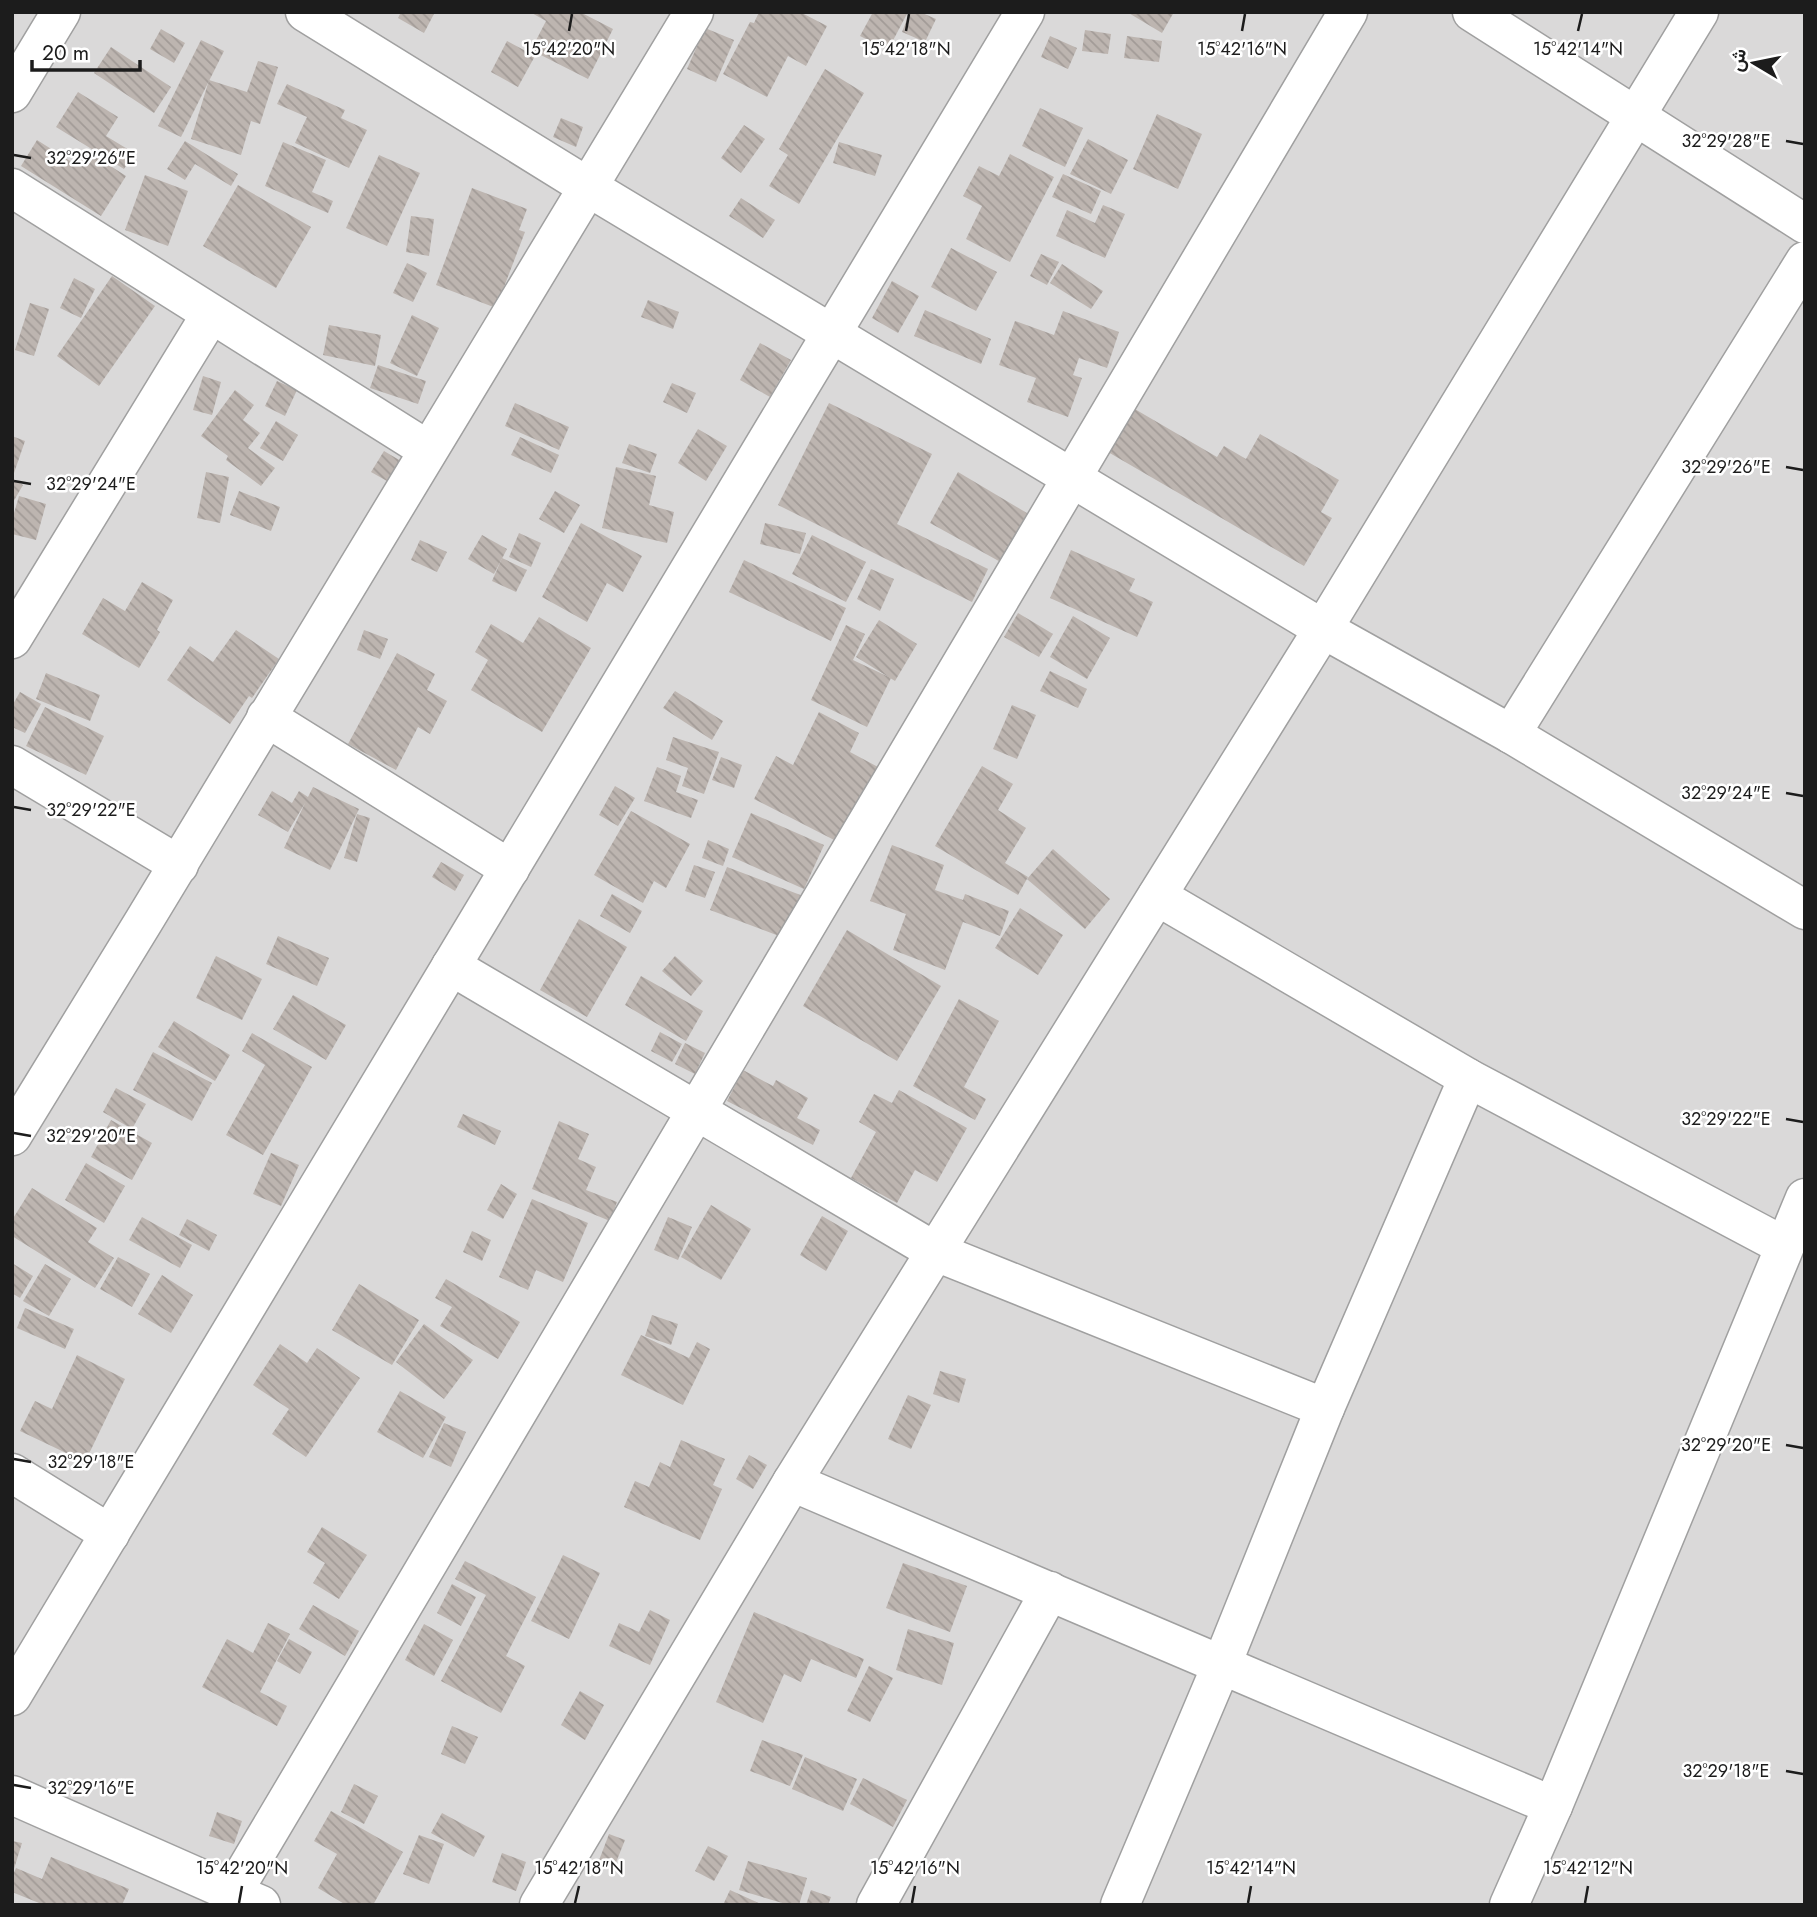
<svg xmlns="http://www.w3.org/2000/svg" width="1817" height="1917" font-family="Jost,Vazirmatn,sans-serif">
<style>
.residential{fill:#dad9d9}
.building{fill:url(#building-back-hatch)}
.lines{fill:none;stroke-linecap:round;stroke-linejoin:round}
.minor-casing{stroke:#a0a0a0;stroke-width:41}
.minor{stroke:#fff;stroke-width:38}
.ticks{fill:none;stroke:#1c1c1c;stroke-width:2.5}
.ticks-label{font-size:18px;text-anchor:middle;fill:#1c1c1c;stroke:#fff;stroke-width:5;stroke-linejoin:round;paint-order:stroke}
</style>
<defs>
<pattern id="building-back-hatch" width="6" height="6" patternUnits="userSpaceOnUse" patternTransform="scale(1.75)"><rect width="6" height="6" fill="#bdb5b0"/><path d="M-1 5l2 2M0 0l6 6M5-1l2 2" fill="none" stroke="#a29b97"/></pattern>
</defs>
<rect width="100%" height="100%" fill="#ede9e3"/>
<rect class="residential" x="12" y="12" width="1793" height="1893"/>
<g class="building">
<path d="M401,12h34l-11,21 -26,-15z"/>
<path d="M530,12h50l33,17 -25,50 -57,-29 15,-29z"/>
<path d="M759,12h41l27,14 -21,40 -18,-10 -21,41 -44,-23 27,-52 4,1z"/>
<path d="M873,12h35l-20,38 -28,-14z"/>
<path d="M910,12h10l16,7 -11,23 -23,-10z"/>
<path d="M1127,12h47l-12,21z"/>
<path d="M705,28l29,12 -18,42 -29,-13z"/>
<path d="M161,29l24,14 -11,20 -24,-14z"/>
<path d="M1085,30l26,4 -3,20 -26,-3z"/>
<path d="M1050,36l27,12 -9,21 -27,-12z"/>
<path d="M1127,36l35,5 -3,21 -35,-4z"/>
<path d="M201,40l23,11 -43,86 -23,-11z"/>
<path d="M507,41l28,15 -17,31 -27,-15z"/>
<path d="M111,47l60,40 -17,26 -60,-40z"/>
<path d="M258,61l20,6 -18,57 -9,-3 -10,34 -50,-16 18,-59 38,12z"/>
<path d="M825,69l39,24 -65,111 -30,-18 19,-31 -9,-6z"/>
<path d="M287,84l58,26 -4,8 26,12 -18,38 -54,-25 12,-26 -30,-13z"/>
<path d="M78,92l40,25 -12,19 28,17 -10,16 -68,-42z"/>
<path d="M1040,108l43,20 -18,39 -43,-21z"/>
<path d="M1157,114l45,20 -24,55 -45,-20z"/>
<path d="M561,118l22,9 -7,20 -23,-10z"/>
<path d="M744,125l21,14 -24,34 -20,-15z"/>
<path d="M1088,139l40,21 -17,34 -41,-20z"/>
<path d="M37,140l38,24 9,-15 42,27 -25,40 -80,-50z"/>
<path d="M185,141l53,33 -7,12 -36,-22 -10,16 -18,-11z"/>
<path d="M283,142l43,18 -14,32 21,9 -5,12 -63,-27z"/>
<path d="M839,142l43,13 -7,21 -42,-13z"/>
<path d="M1010,154l44,23 -44,85 -44,-23 16,-33 -19,-10 16,-30 20,10z"/>
<path d="M379,155l41,18 -33,73 -41,-18z"/>
<path d="M1063,174l38,17 -10,23 -39,-17z"/>
<path d="M145,175l43,16 -20,55 -43,-16z"/>
<path d="M238,185l73,42 -35,61 -73,-42z"/>
<path d="M472,188l55,21 -8,21 6,2 -29,76 -60,-23z"/>
<path d="M741,198l34,22 -12,18 -34,-22z"/>
<path d="M1103,205l22,9 -20,44 -49,-22 11,-26 28,13z"/>
<path d="M411,216l23,3 -5,37 -23,-4z"/>
<path d="M951,248l46,24 -21,39 -45,-24z"/>
<path d="M1041,254l18,8 -12,23 -17,-9z"/>
<path d="M407,263l20,10 -14,29 -20,-9z"/>
<path d="M1062,264l41,27 -12,18 -41,-26z"/>
<path d="M112,276l43,30 -56,80 -42,-30z"/>
<path d="M74,278l21,11 -14,29 -21,-10z"/>
<path d="M892,281l27,15 -21,37 -26,-15z"/>
<path d="M648,300l31,12 -6,17 -32,-12z"/>
<path d="M30,303l19,6 -15,47 -19,-6z"/>
<path d="M925,310l66,29 -10,25 -67,-28z"/>
<path d="M1063,311l56,21 -12,36 -28,-10 -6,17 9,3 -14,39 -41,-15 9,-24 -37,-13 16,-44 39,14z"/>
<path d="M412,315l27,13 -22,48 -27,-13z"/>
<path d="M329,325l52,10 -6,31 -52,-11z"/>
<path d="M760,343l31,17 -21,37 -30,-17z"/>
<path d="M378,365l48,16 -8,23 -48,-16z"/>
<path d="M203,376l18,6 -9,33 -19,-5z"/>
<path d="M277,381l20,9 -12,26 -20,-10z"/>
<path d="M672,383l24,10 -9,20 -24,-11z"/>
<path d="M235,390l19,15 -11,15 17,13 -12,15 27,20 -14,18 -35,-26 2,-4 -27,-20z"/>
<path d="M515,403l54,24 -10,23 -54,-24z"/>
<path d="M829,403l103,51 -35,70 91,45 -16,33 -194,-97z"/>
<path d="M1133,408l84,49 7,-11 22,13 14,-25 79,46 -18,32 11,6 -28,48 -196,-114z"/>
<path d="M276,421l22,14 -15,26 -23,-13z"/>
<path d="M698,429l29,17 -21,35 -28,-18z"/>
<path d="M12,436l13,5 -12,35h-1z"/>
<path d="M520,437l39,18 -8,18 -40,-18z"/>
<path d="M629,444l28,10 -7,19 -28,-10z"/>
<path d="M384,451l22,13 -12,21 -23,-13z"/>
<path d="M616,467l40,9 -7,29 25,7 -7,31 -65,-15z"/>
<path d="M206,472l23,5 -9,46 -23,-5z"/>
<path d="M958,472l84,50 -27,48 -85,-47z"/>
<path d="M12,479l11,6 -11,19z"/>
<path d="M239,491l41,16 -9,24 -41,-16z"/>
<path d="M555,491l25,14 -16,28 -25,-14z"/>
<path d="M19,496l27,8 -10,36 -24,-6v-14z"/>
<path d="M581,523l61,33 -19,36 -16,-9 -20,39 -45,-25z"/>
<path d="M765,523l41,10 -6,21 -40,-10z"/>
<path d="M519,533l22,10 -10,24 -22,-10z"/>
<path d="M482,535l25,14 -13,25 -26,-15z"/>
<path d="M812,535l54,27 -20,40 -54,-28z"/>
<path d="M420,540l27,12 -10,20 -26,-12z"/>
<path d="M1071,550l64,29 -6,12 24,11 -16,35 -87,-39z"/>
<path d="M502,558l25,12 -11,22 -24,-11z"/>
<path d="M744,560l102,48 -15,33 -102,-49z"/>
<path d="M871,569l23,10 -14,32 -23,-12z"/>
<path d="M142,582l31,18 -16,30 3,2 -21,36 -57,-34 21,-36 22,13z"/>
<path d="M1018,613l35,21 -14,23 -35,-20z"/>
<path d="M1073,616l37,22 -23,41 -37,-22z"/>
<path d="M539,617l52,31 -49,84 -71,-42 17,-30 -13,-8 16,-28 32,19z"/>
<path d="M879,620l38,24 -22,37 -39,-24z"/>
<path d="M846,625l19,9 -12,26 38,18 -24,49 -56,-27z"/>
<path d="M236,630l43,29 -27,39 -3,-2 -19,28 -63,-44 23,-34 23,16z"/>
<path d="M364,630l24,9 -8,20 -23,-9z"/>
<path d="M397,653l38,21 -8,16 20,11 -17,33 -12,-7 -22,43 -48,-26z"/>
<path d="M1050,671l37,18 -9,19 -38,-17z"/>
<path d="M46,673l54,22 -10,26 -54,-22z"/>
<path d="M675,691l48,30 -11,19 -49,-32z"/>
<path d="M20,692l21,12 -16,29 -13,-6v-21z"/>
<path d="M1012,705l24,10 -19,44 -24,-10z"/>
<path d="M45,707l59,29 -18,39 -60,-29z"/>
<path d="M819,712l40,21 -9,19 28,15 -38,76 -86,-44 22,-43 17,9z"/>
<path d="M673,737l46,15 -15,42 -22,-8 6,-18 -22,-8z"/>
<path d="M721,757l21,8 -8,23 -22,-8z"/>
<path d="M982,766l31,18 -15,26 28,18 -21,35 23,14 -10,18 -83,-49z"/>
<path d="M657,767l24,9 -5,16 22,8 -7,18 -47,-17z"/>
<path d="M615,786l20,12 -17,28 -19,-11z"/>
<path d="M313,787l46,22 -29,61 -46,-22 21,-45 -17,29 -30,-17 14,-24 20,12 7,-12 9,6z"/>
<path d="M631,811l59,33 -24,44 -12,-7 -11,22 -49,-28z"/>
<path d="M751,813l73,32 -20,44 -72,-32z"/>
<path d="M357,814l13,4 -13,44 -13,-4z"/>
<path d="M708,840l21,9 -6,17 -21,-8z"/>
<path d="M892,845l52,20 -9,25 28,10 2,-6 44,17 -9,25 -37,-14 -18,48 -52,-20 13,-36 -36,-13z"/>
<path d="M1053,849l57,50 -25,30 -58,-50z"/>
<path d="M441,862l23,13 -9,16 -23,-14z"/>
<path d="M694,865l21,7 -10,26 -20,-7z"/>
<path d="M727,867l76,29 -16,43 -77,-29z"/>
<path d="M612,894l30,17 -12,22 -30,-17z"/>
<path d="M1020,908l43,27 -25,40 -43,-27z"/>
<path d="M579,919l48,28 -40,70 -47,-27z"/>
<path d="M847,930l94,56 -44,75 -94,-55z"/>
<path d="M278,936l51,22 -12,28 -51,-22z"/>
<path d="M216,956l46,23 -20,41 -46,-22z"/>
<path d="M675,956l28,25 -12,15 -29,-25z"/>
<path d="M641,976l62,35 -17,30 -61,-36z"/>
<path d="M293,995l53,30 -20,35 -53,-31z"/>
<path d="M959,999l40,22 -35,66 22,12 -11,21 -62,-34z"/>
<path d="M174,1021l56,34 -15,26 -57,-34z"/>
<path d="M660,1032l22,12 -10,18 -21,-11z"/>
<path d="M252,1033l60,34 -49,88 -37,-20 39,-70 -23,-14z"/>
<path d="M685,1043l20,10 -10,21 -20,-10z"/>
<path d="M153,1052l59,31 -20,38 -59,-31z"/>
<path d="M743,1070l30,16 3,-6 32,18 -11,20 23,12 -7,15 -86,-44z"/>
<path d="M116,1088l30,16 -14,25 -29,-17z"/>
<path d="M899,1090l68,38 -30,54 -22,-12 -18,33 -46,-25 25,-46 -17,-10 15,-28 18,9z"/>
<path d="M463,1114l38,17 -6,14 -38,-18z"/>
<path d="M111,1120l41,23 -20,37 -41,-23z"/>
<path d="M559,1121l30,13 -11,25 18,8 -10,23 31,12 -7,19 -78,-32z"/>
<path d="M271,1153l28,12 -18,41 -28,-12z"/>
<path d="M86,1163l39,23 -21,37 -39,-23z"/>
<path d="M501,1184l16,10 -14,25 -16,-9z"/>
<path d="M32,1188l65,40 -9,14 26,16 -19,30 -83,-52v-16z"/>
<path d="M532,1199l56,24 -25,59 -27,-12 -8,20 -29,-13z"/>
<path d="M711,1205l40,24 -30,51 -40,-23z"/>
<path d="M822,1216l26,15 -22,40 -26,-16z"/>
<path d="M142,1217l50,28 -12,23 -51,-28z"/>
<path d="M668,1217l24,10 -14,33 -24,-10z"/>
<path d="M187,1219l30,16 -8,16 -30,-16z"/>
<path d="M472,1231l19,9 -9,21 -19,-9z"/>
<path d="M118,1257l32,17 -18,33 -32,-18z"/>
<path d="M12,1263l21,13 -13,22 -8,-5z"/>
<path d="M45,1264l26,15 -22,37 -26,-15z"/>
<path d="M162,1275l31,20 -22,38 -33,-19z"/>
<path d="M446,1279l74,43 -22,37 -58,-33 12,-19 -17,-9z"/>
<path d="M359,1284l60,36 -27,45 -60,-35z"/>
<path d="M25,1308l49,21 -9,20 -48,-21z"/>
<path d="M652,1315l26,9 -7,21 -26,-9z"/>
<path d="M424,1324l49,36 -29,39 -48,-37z"/>
<path d="M641,1335l48,23 8,-16 13,7 -27,56 -62,-30z"/>
<path d="M280,1344l27,19 10,-15 43,30 -54,79 -34,-23 17,-25 -36,-24z"/>
<path d="M77,1355l48,24 -40,83 -65,-31 15,-30 17,8z"/>
<path d="M940,1371l26,8 -7,24 -26,-9z"/>
<path d="M400,1391l46,26 -23,41 -46,-26z"/>
<path d="M908,1395l23,10 -20,44 -23,-10z"/>
<path d="M444,1423l22,9 -15,35 -22,-10z"/>
<path d="M681,1440l44,19 -12,26 9,4 -22,51 -76,-33 11,-26 14,6 11,-25 10,5z"/>
<path d="M749,1455l18,10 -14,24 -17,-10z"/>
<path d="M322,1527l45,28 -28,44 -26,-16 12,-20 -18,-11z"/>
<path d="M563,1555l37,18 -31,66 -38,-18z"/>
<path d="M465,1561l71,36 -30,59 19,10 -24,47 -60,-32 45,-86 -31,-16z"/>
<path d="M903,1563l64,23 -17,46 -64,-24z"/>
<path d="M452,1584l24,13 -15,29 -24,-13z"/>
<path d="M313,1605l46,26 -14,25 -46,-27z"/>
<path d="M650,1610l20,10 -20,45 -41,-19 10,-23 20,9z"/>
<path d="M754,1612l110,47 -8,19 -45,-19 -10,23 -17,-8 -21,49 -47,-21z"/>
<path d="M268,1623l22,11 -30,58 27,14 -10,20 -75,-39 25,-48 26,14z"/>
<path d="M424,1624l29,16 -19,36 -29,-16z"/>
<path d="M908,1629l46,14 -12,42 -46,-15z"/>
<path d="M289,1639l23,13 -12,22 -23,-13z"/>
<path d="M869,1666l24,12 -23,44 -23,-11z"/>
<path d="M580,1691l24,14 -19,35 -24,-15z"/>
<path d="M452,1726l26,11 -13,27 -24,-10z"/>
<path d="M762,1740l41,15 -13,31 -40,-15z"/>
<path d="M805,1757l52,22 -14,32 -51,-22z"/>
<path d="M863,1778l44,22 -14,27 -43,-23z"/>
<path d="M354,1784l24,12 -14,28 -23,-12z"/>
<path d="M331,1811l72,41 -30,53h-27l-28,-17 19,-34 -23,-13z"/>
<path d="M217,1812l25,9 -8,23 -25,-8z"/>
<path d="M442,1813l43,23 -11,21 -43,-24z"/>
<path d="M609,1834l16,6 -12,30 -15,-7z"/>
<path d="M419,1835l25,9 -15,40 -26,-10z"/>
<path d="M12,1841l10,2 -9,29h-1z"/>
<path d="M708,1846l20,10 -14,25 -19,-10z"/>
<path d="M502,1853l24,9 -10,29 -24,-9z"/>
<path d="M51,1857l78,32 -7,16h-78l-32,-13v-15l4,-9 26,11z"/>
<path d="M748,1861l59,17 -8,27h-10l-50,-15z"/>
<path d="M730,1890l33,15h-40z"/>
<path d="M811,1890l20,7 -3,8h-22z"/>
</g>
<g class="lines">
<defs>
<g id="minor">
<path d="M305,12l283,175 735,442 188,105 294,176"/>
<path d="M1472,12l333,212"/>
<path d="M12,93l49,-81"/>
<path d="M12,188l416,262"/>
<path d="M12,639l199,-325"/>
<path d="M266,717l244,152"/>
<path d="M1511,734l294,-473"/>
<path d="M12,765l167,100"/>
<path d="M1157,896l311,182 316,168"/>
<path d="M451,966l485,286 389,156"/>
<path d="M12,1136c230,-373 455,-749 682,-1124"/>
<path d="M12,1473l98,61"/>
<path d="M792,1482l761,324"/>
<path d="M12,1696l1013,-1684"/>
<path d="M12,1795l249,110"/>
<path d="M233,1892l1115,-1880"/>
<path d="M539,1905l253,-423 531,-853 376,-617"/>
<path d="M876,1905l174,-314"/>
<path d="M1120,1905l102,-241 103,-256 143,-330"/>
<path d="M1509,1905l44,-99 252,-608"/>
</g>
</defs>
<use href="#minor" class="minor-casing"/>
<use href="#minor" class="minor"/>
</g>
<path class="ticks" d="M569,31l3,-17M906,31l3,-17M1242,31l3,-17M1578,31l4,-17M1786,141l17,3M14,155l17,3M1786,467l17,3M14,481l17,3M1786,793l17,3M14,807l17,3M1786,1119l17,3M14,1133l17,3M1786,1445l17,3M14,1459l17,3M1786,1771l17,3M14,1785l17,3M239,1903l3,-17M575,1903l4,-17M912,1903l3,-17M1248,1903l3,-17M1585,1903l3,-17"/>
<g class="ticks-label">
<text x="569" y="55">15°42'20"N</text>
<text x="906" y="55">15°42'18"N</text>
<text x="1242" y="55">15°42'16"N</text>
<text x="1578" y="55">15°42'14"N</text>
<text x="1726" y="147">32°29'28"E</text>
<text x="91" y="164">32°29'26"E</text>
<text x="1726" y="473">32°29'26"E</text>
<text x="91" y="490">32°29'24"E</text>
<text x="1726" y="799">32°29'24"E</text>
<text x="91" y="816">32°29'22"E</text>
<text x="1726" y="1125">32°29'22"E</text>
<text x="91" y="1142">32°29'20"E</text>
<text x="1726" y="1451">32°29'20"E</text>
<text x="91" y="1468">32°29'18"E</text>
<text x="1726" y="1777">32°29'18"E</text>
<text x="91" y="1794">32°29'16"E</text>
<text x="242" y="1874">15°42'20"N</text>
<text x="579" y="1874">15°42'18"N</text>
<text x="915" y="1874">15°42'16"N</text>
<text x="1251" y="1874">15°42'14"N</text>
<text x="1588" y="1874">15°42'12"N</text>
</g>
<rect width="1817" height="1917" fill="none" stroke="#1c1c1c" stroke-width="28"/>
<g transform="translate(1754 63) rotate(280)" stroke="#ffffff" stroke-width="5" paint-order="stroke">
<path d="M0-5L12 26L0 18L-12 26Z" fill="#1c1c1c"/>
<text y="-10" font-size="19" font-weight="bold" text-anchor="middle" fill="#1c1c1c">ش</text>
</g>
<path d="M32 60v10h108v-10" fill="none" stroke="#1c1c1c" stroke-width="3.5"/>
<text x="42" y="60" font-size="21" fill="#1c1c1c" stroke="#ffffff" stroke-width="5" paint-order="stroke">20 m</text>
</svg>
